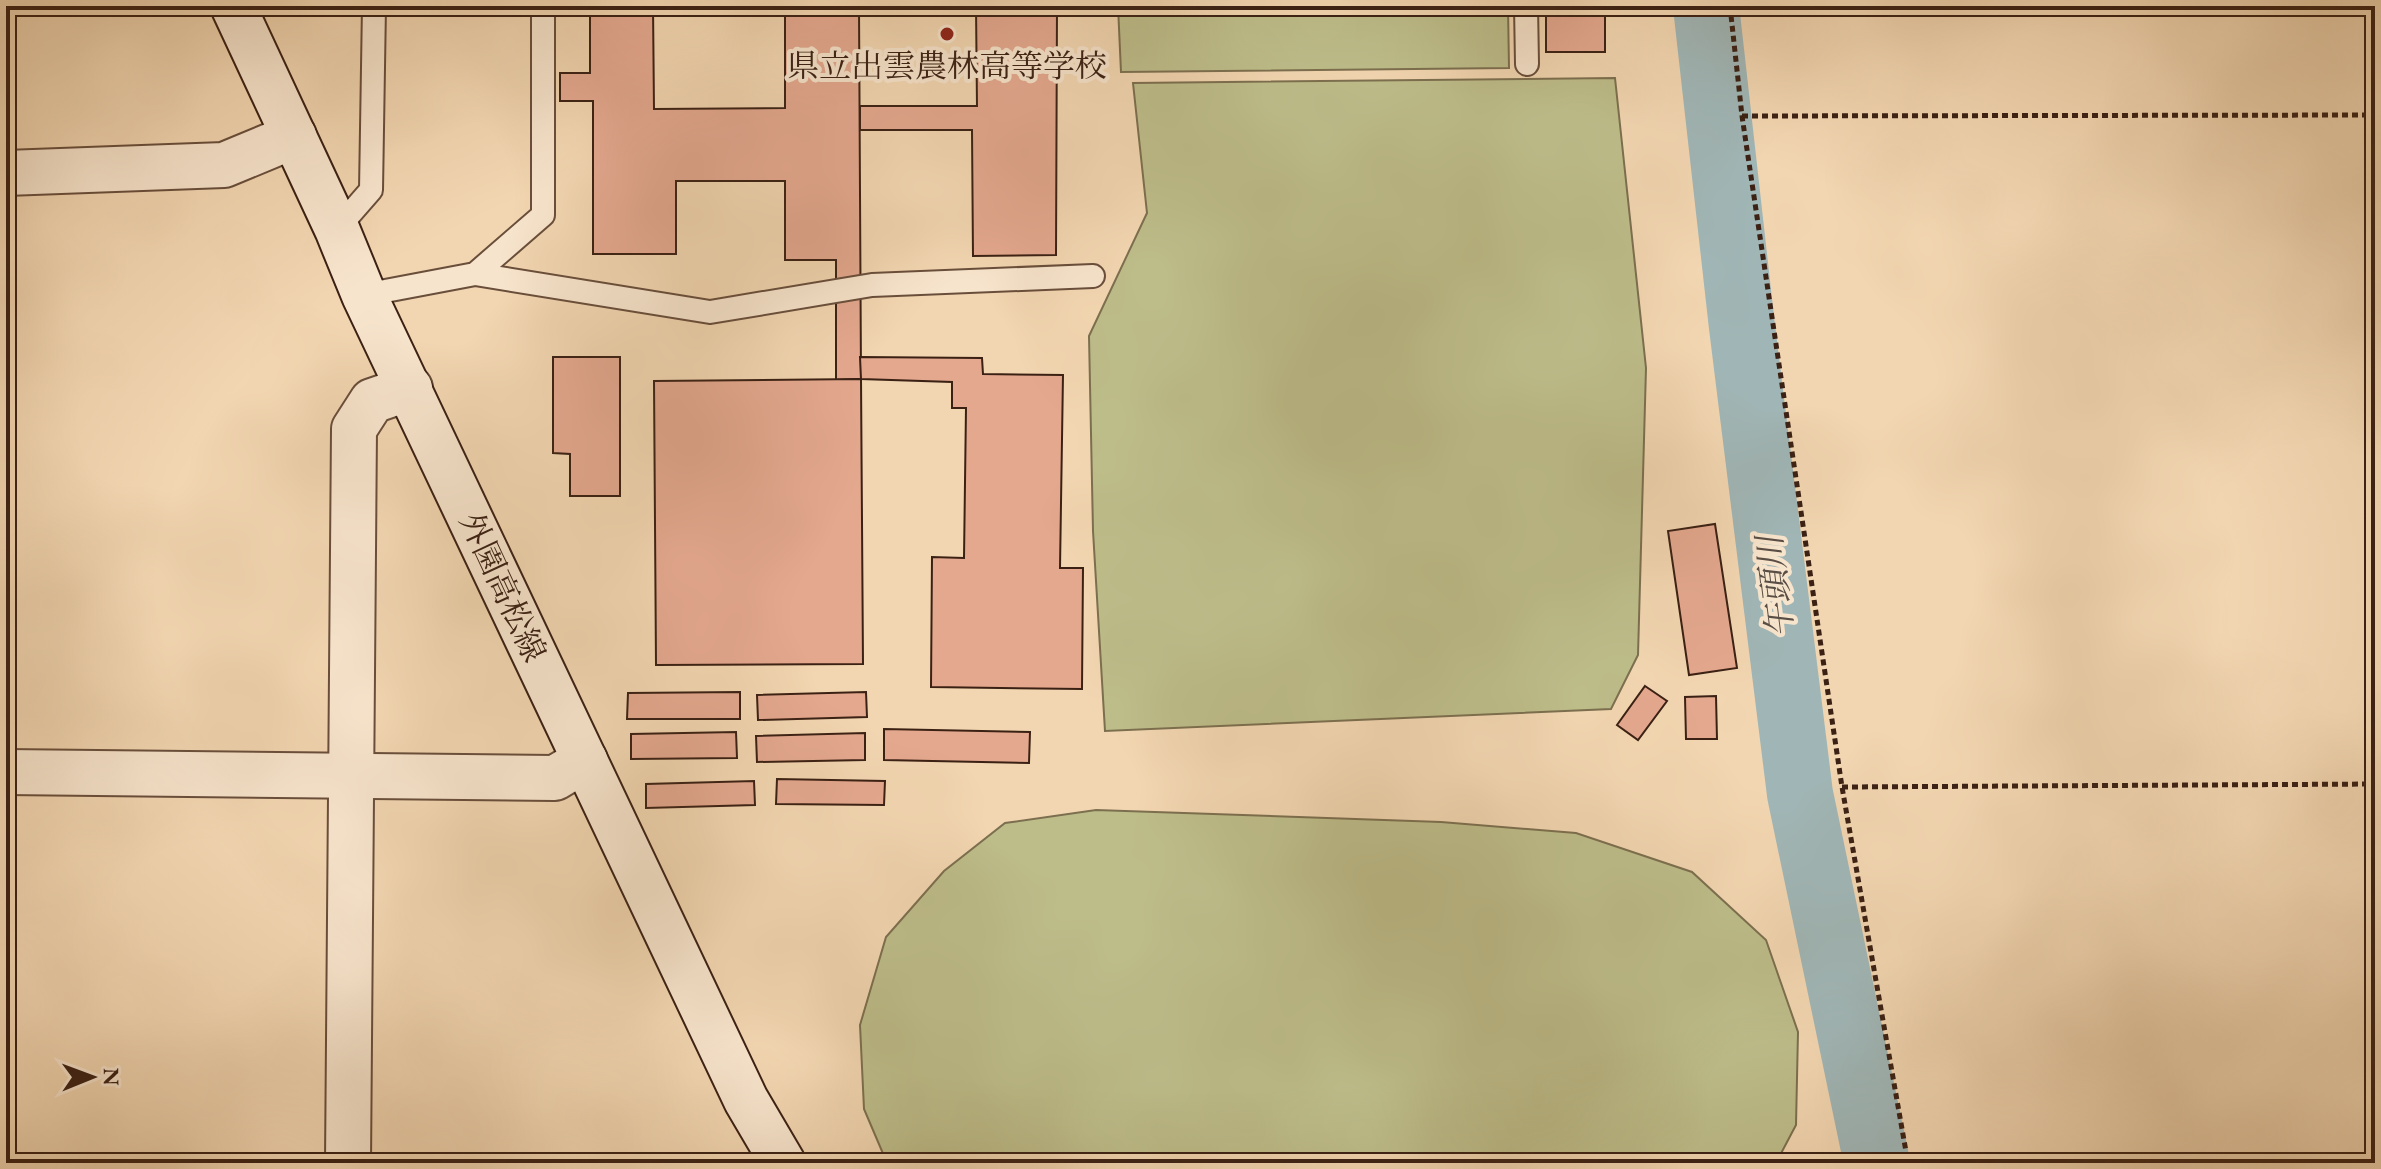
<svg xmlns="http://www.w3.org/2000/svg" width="2381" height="1169" font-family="'EB Garamond','Noto Serif JP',serif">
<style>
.grass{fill:#bdbd8a;stroke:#7c6f4f;stroke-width:2}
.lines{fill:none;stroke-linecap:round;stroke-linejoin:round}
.river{stroke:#a0b6b6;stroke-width:66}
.building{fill:#e4a88f;stroke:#3b2114;stroke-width:2}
.service-casing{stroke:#694e3b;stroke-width:26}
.minor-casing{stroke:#694e3b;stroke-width:48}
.secondary-casing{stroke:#3b2114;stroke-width:48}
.path{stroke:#3b2114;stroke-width:5;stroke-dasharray:6 4;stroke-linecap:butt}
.service{stroke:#f7e4cc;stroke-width:22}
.minor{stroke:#f7e4cc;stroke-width:44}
.secondary{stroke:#f7e4cc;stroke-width:44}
.poi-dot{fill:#8f2418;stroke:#f7e4cc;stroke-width:3}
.labels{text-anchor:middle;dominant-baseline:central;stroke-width:8;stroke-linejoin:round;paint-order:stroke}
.poi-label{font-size:32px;fill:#3b2114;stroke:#f7e4cc}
.street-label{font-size:32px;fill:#3b2114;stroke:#f7e4cc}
.water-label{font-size:34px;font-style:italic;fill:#594e45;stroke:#f7e4cc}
</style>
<rect width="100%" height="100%" fill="#f2d6b1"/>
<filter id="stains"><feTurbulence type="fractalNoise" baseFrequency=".0025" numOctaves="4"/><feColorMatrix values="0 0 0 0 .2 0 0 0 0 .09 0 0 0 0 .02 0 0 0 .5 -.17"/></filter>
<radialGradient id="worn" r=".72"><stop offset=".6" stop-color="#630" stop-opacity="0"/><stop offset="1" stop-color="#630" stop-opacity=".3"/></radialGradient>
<g class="grass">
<path d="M1118,6h390l1,62 -388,4z"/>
<path d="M1615,78l31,290 -8,287 -27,54 -506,22 -12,-200 -4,-195 58,-123 -14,-130z"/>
<path d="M1096,810l345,12 135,11 116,39 74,68 32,92 -2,93 -20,38h-889l-23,-54 -4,-84 26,-88 58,-66 61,-48z"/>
</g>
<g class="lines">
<path class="river" d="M1706,6l36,321 58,467 77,369"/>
</g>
<g class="building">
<path d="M590,6h63l1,103 131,-1v-102h74l2,373 -25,1v-120h-51v-79h-109v73h-83v-153h-33v-28h30z"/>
<path d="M976,6h81l-1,249 -83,1 -1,-126h-112v-24h117z"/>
<rect x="1546" y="6" width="59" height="46"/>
<path d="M553,357h67v139h-50v-42l-17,-1z"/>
<path d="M860,357l122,1 1,16 80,1 -3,193h23l-1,121 -151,-2 1,-130 32,1 2,-150h-14v-26l-91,-3z"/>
<path d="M861,379l2,285 -207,1 -2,-284z"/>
<path d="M1715,524l22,144 -48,7 -21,-144z"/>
<path d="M1645,686l22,15 -29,39 -21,-15z"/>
<path d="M740,692v27h-113l1,-26z"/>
<path d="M866,692l1,25 -109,3 -1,-25z"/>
<path d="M1716,696l1,43h-31l-1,-42z"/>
<path d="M884,729l146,3 -1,31 -145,-3z"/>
<path d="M736,732l1,26 -106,1v-25z"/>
<path d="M865,733v27l-108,2 -1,-26z"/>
<path d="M777,779l108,2 -1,24 -108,-1z"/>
<path d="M754,781l1,24 -109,3v-24z"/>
</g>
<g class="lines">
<defs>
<g id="service">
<path d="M1526,6l1,58"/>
<path d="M337,229l34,-39 3,-184"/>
<path d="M475,274l235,38 162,-27 221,-9"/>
<path d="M364,295l111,-21 68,-59v-209"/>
</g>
<g id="minor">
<path d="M6,173l218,-8 70,-29"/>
<path d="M6,772l549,6 30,-18"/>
<path d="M348,1163l6,-734 18,-28 38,-13"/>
</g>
<path id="secondary" d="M233,6l104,223 27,66 382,805 37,63"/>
</defs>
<use href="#service" class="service-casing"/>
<use href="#minor" class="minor-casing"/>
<use href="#secondary" class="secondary-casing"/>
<g class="path">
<path d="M1730,6l12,110 100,671 66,376"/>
<path d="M1742,116l633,-1"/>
<path d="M1842,787l533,-3"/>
</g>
<use href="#service" class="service"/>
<use href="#minor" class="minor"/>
<use href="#secondary" class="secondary"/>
</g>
<circle class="poi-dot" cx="947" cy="34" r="8"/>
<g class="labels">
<g class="poi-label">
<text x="947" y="66">県立出雲農林高等学校</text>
</g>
<g class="street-label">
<text transform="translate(503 587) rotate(65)">外園高松線</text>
</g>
<g class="water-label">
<text transform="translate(1775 587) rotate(-97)">午頭川</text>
</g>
</g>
<rect width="2381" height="1169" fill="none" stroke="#f2d6b1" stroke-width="32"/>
<rect x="8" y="8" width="2365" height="1153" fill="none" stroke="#3b2114" stroke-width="4"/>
<rect x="16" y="16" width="2349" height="1137" fill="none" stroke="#3b2114" stroke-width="2"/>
<g transform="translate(92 1077) rotate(89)" stroke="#f7e4cc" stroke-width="6" paint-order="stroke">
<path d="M0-6L14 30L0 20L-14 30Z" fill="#3b2114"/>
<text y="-12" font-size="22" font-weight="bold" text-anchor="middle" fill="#3b2114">N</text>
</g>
<rect width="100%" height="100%" filter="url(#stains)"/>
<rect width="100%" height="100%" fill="url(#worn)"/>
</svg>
